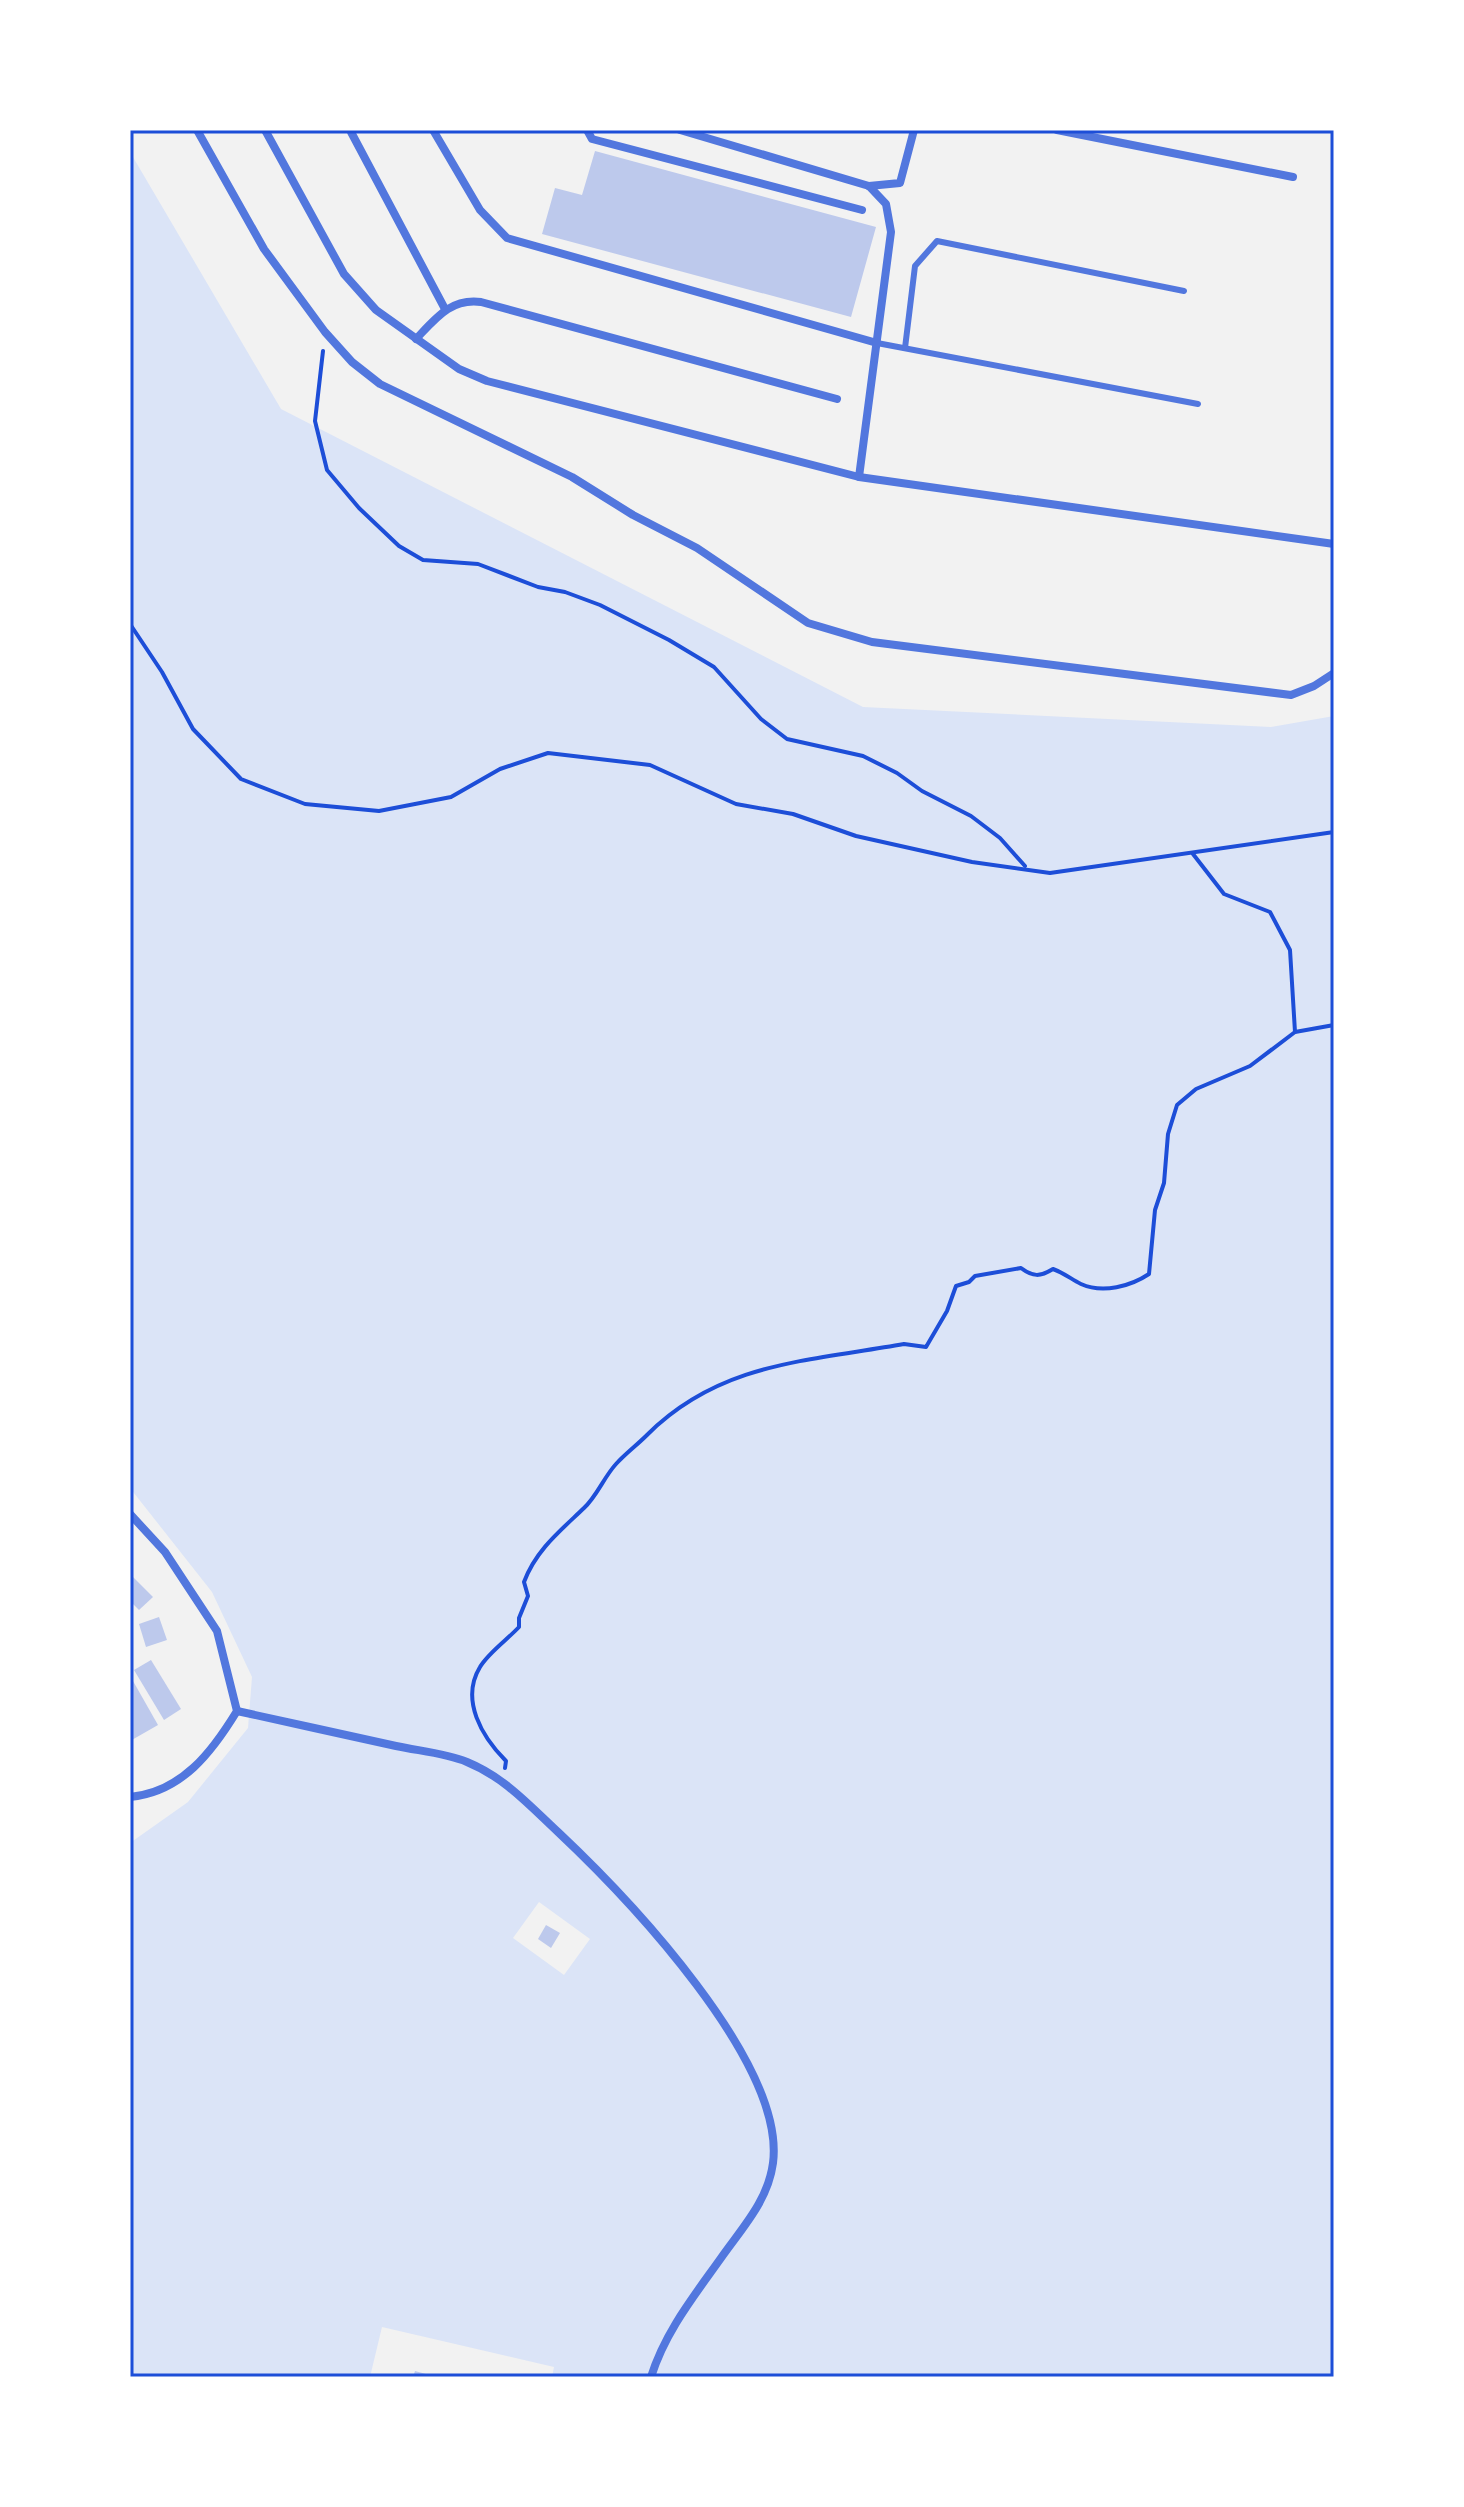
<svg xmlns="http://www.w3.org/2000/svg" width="1464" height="2507" font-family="Lato,sans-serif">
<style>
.green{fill:#dbe4f7;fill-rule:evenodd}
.building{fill:#bdc9ec}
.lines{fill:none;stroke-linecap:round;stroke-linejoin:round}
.path{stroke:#1d4ed8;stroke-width:4}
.service{stroke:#5277de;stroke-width:6}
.minor{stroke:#5277de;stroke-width:8}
.neatline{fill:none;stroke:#1d4ed8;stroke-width:3}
</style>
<rect width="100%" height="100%" fill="#f2f2f2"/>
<path class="green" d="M130,152l151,257 582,298 408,20 63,-11v1661h-782l2,-10 -172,-40 -12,50h-240v-534l58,-41 60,-74 4,-51 -40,-85 -82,-104zM539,1902l51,37 -26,36 -51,-37z"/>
<g class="building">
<path d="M595,151l281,76 -25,90 -309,-83 13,-46 27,7z"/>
<path d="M130,1574l23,23 -14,13 -9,-9z"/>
<path d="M159,1617l8,23 -21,7 -7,-23z"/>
<path d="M151,1660l30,49 -17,11 -30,-50z"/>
<path d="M133,1681l25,44 -28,16v-59z"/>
<path d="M546,1925l14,8 -9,15 -13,-9z"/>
<path d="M415,2371l18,5v1h-20z"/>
</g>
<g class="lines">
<g class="path">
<path d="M323,351l-8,70 12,49 32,38 40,38 24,14 55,4 60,23 27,5 35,13 69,35 45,27 47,52 26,20 76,17 34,17 25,18 49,25 29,22 25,28"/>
<path d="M130,624l32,48 31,57 48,50 64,25 74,7 72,-14 49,-28 48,-16 102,12 86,39 57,10 63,22 116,26 78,11 284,-41"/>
<path d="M1193,854l31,40 46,18 20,38 5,82"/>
<path d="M505,1768l1,-7c-24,-24 -46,-61 -26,-94 8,-14 28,-28 39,-40v-9l9,-22 -4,-14c12,-32 36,-51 60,-74 13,-12 20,-31 32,-44 9,-10 21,-19 31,-29 73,-73 162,-74 257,-91l22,3 21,-36 9,-25 13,-4 6,-6 46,-8c12,9 19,9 32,1 11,4 18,10 28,15 22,10 50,2 68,-10l6,-64 9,-27 4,-49 9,-29 19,-16 54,-23 45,-34 39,-7"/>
</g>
<g class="service">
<path d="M877,343l321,61"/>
<path d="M905,348l10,-82 22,-25 247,50"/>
</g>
<g class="minor">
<path d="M197,130l67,119 61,83 27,30 28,22 192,93 61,38 64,33 111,75 64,19 419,53 23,-9 20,-13"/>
<path d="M265,130l79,144 32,36 83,59 28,12 372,96 475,67"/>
<path d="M433,130l47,80 27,28 370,105"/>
<path d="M587,130l5,9 270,71"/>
<path d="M680,130l189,56 17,18 5,28 -32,245"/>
<path d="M1057,130l236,47"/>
<path d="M351,132l94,177"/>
<path d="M869,186l31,-3 14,-53"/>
<path d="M416,339c20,-21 35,-41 65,-37l356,97"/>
<path d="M130,1514l35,38 52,79 20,80c-25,41 -55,81 -107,86"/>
<path d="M237,1711c53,12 106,23 159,35 23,5 50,7 71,16 37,15 62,43 91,70 69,65 228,231 215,331 -5,38 -31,65 -52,95 -27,38 -56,74 -70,119"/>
</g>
</g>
<rect width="1464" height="2507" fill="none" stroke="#ffffff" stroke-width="264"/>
<rect x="132" y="132" width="1200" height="2243" class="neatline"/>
</svg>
